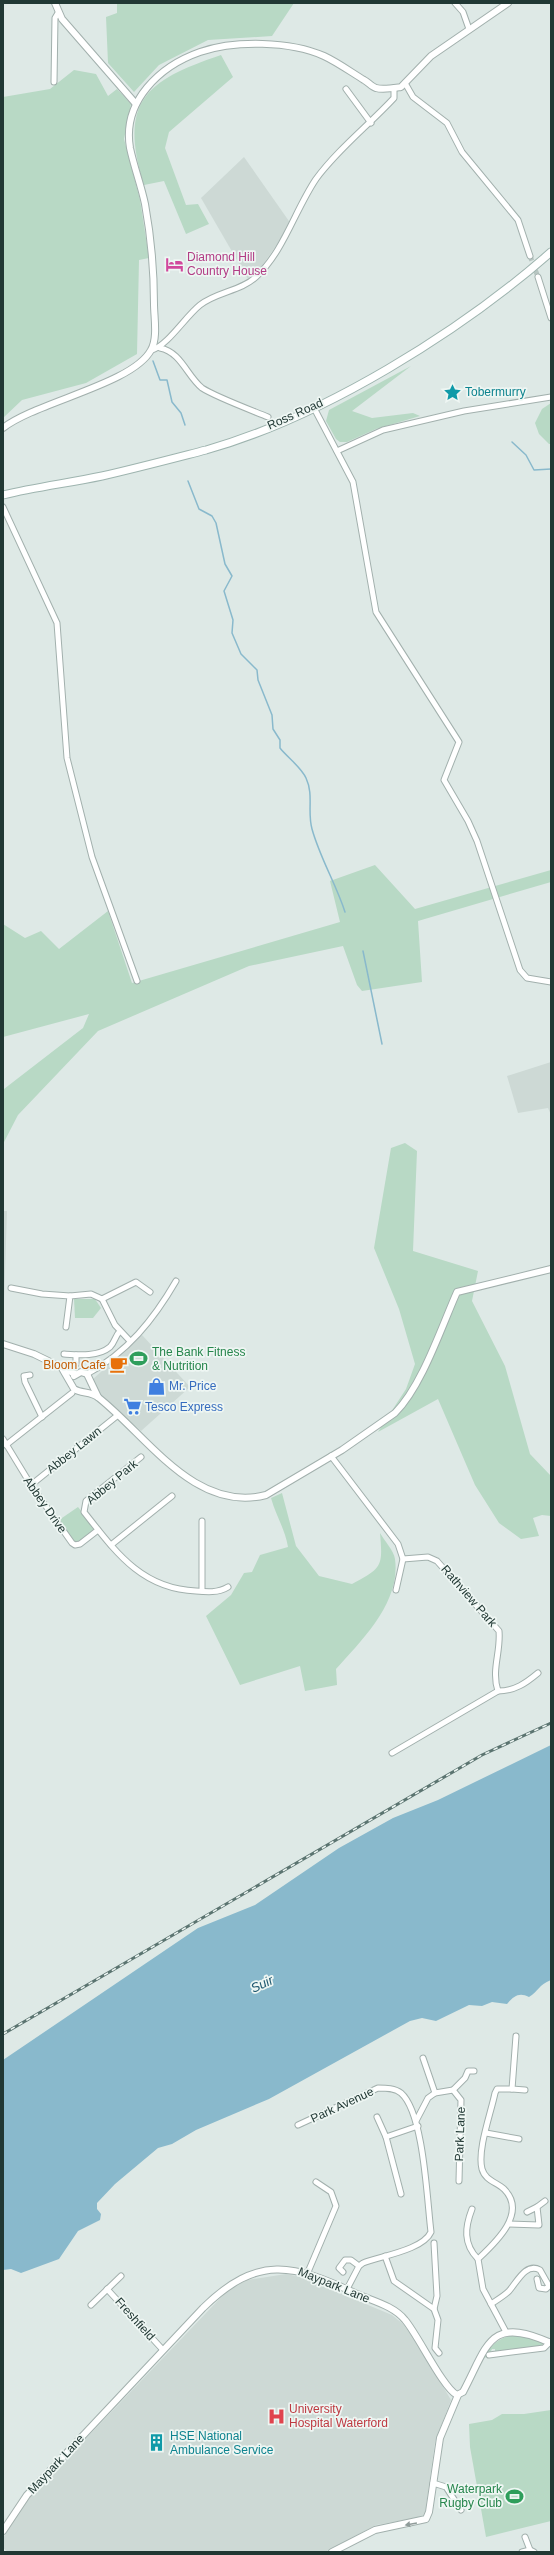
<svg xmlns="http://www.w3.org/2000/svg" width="554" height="2555" font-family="Helvetica,sans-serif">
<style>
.built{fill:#cdd9d5}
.green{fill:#b8d9c5}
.water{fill:#89b9cc}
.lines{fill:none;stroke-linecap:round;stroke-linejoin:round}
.stream{stroke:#89b9cc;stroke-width:1.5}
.minor-tunnel{stroke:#b8c6c2;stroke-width:5;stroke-dasharray:5 2.5;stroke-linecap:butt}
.minor-casing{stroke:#a2b0ad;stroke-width:7}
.tertiary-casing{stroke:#a2b0ad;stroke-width:8}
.secondary-casing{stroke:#9eb4af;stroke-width:9}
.minor{stroke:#fff;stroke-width:5}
.tertiary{stroke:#fff;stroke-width:6}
.secondary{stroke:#fff;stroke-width:7}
.rail-casing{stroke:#5b7470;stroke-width:3}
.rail{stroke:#eef6f3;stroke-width:1.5;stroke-dasharray:4.5;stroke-linecap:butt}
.oneway{fill:#909c9a}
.labels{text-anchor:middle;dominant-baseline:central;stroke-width:3.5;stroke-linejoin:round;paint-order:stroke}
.hotel-label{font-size:12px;fill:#b23c85;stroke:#eef6f3;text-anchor:start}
.culture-label{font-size:12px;fill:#0d838f;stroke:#eef6f3;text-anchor:start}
.street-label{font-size:12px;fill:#213834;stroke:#eef6f3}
.leisure-label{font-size:12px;fill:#27864d;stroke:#eef6f3;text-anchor:start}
.food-label{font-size:12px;fill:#c56008;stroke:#eef6f3;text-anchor:end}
.shop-label{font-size:12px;fill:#366cbe;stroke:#eef6f3;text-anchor:start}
.health-label{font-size:12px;fill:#be3a42;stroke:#eef6f3;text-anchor:start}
.water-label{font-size:13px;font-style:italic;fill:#1f586f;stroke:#eef6f3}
</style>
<rect width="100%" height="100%" fill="#dee9e6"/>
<g class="built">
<path d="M244,157l47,67 -29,42 -14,13 -47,-81z"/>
<path d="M551,1062v53l-3,-7 -30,5 -11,-37z"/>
<path d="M3,1211h4l-4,123z"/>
<path d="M142,1335l48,52 -49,44 -46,-42 -3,-9z"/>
<path d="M286,2274l15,3 91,38 11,9 15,20 33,56 -16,42 -10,72 -9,4 -40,7 -51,27h-317l-5,-4v-10l24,-38 202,-211 18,-9z"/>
</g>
<g class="green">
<path d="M117,3h177l-22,33 -64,4 -49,25 -25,27 -26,-29 -2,-46 11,-4z"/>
<path d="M221,55l12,22 -64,55 -4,16 21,57 12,-1 11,20 -23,10 -22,-53 -20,4c-25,-83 0,-104 77,-130z"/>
<path d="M74,70l22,4 12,22 9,-7 14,15 -7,35 16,61 9,58 -10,2 -2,94 -51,29 -64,17 -19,18v-321l47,-8z"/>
<path d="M411,366l-59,45 20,7 41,-5 7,3 -44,13 -29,13h-7l-4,-3 -10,-18 3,-11z"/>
<path d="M551,403v41h-2l-10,-10 -4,-11 7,-14z"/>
<path d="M375,865l40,44 136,-39v12l-133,39 4,61 -60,9 -5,-6 -14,-39 -94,20 -151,65 -80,84 -15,29 1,-55 79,-61 6,-14 -86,23v-113l22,14 16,-7 18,18 49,-38 24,72 208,-61 -10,-41z"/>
<path d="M405,1143l12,8 -4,100 65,20 -6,30 33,65 25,88 21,22v40l-9,-1 -9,3 6,18 -18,3 -22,-16 -24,-38 -37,-86 -60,33 28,-43 9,-25 -16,-55 -25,-61 17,-100z"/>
<path d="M74,1299h21l6,9 -8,10h-18z"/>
<path d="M282,1493l14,53 23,30 33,8c30,-16 31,-17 28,-51 4,7 14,18 15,26 6,43 -33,81 -59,110l1,16 -32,6 -5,-25 -60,19 -34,-69 25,-21 13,-22 8,-1 8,-17 28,-8c-3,-18 -12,-31 -17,-49z"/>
<path d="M78,1507l15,19v5l-14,11h-4l-16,-22z"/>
<path d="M517,2334l25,8 1,4 -48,6v-3h-3l-4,8 -6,1c11,-15 18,-21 35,-24z"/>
<path d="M551,2410v111l-65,16 -16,-90 -1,-23 23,-4 10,-6h22z"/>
</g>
<path class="water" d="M551,1745v235c-13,5 -12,11 -22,17 -10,-5 -15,-1 -22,7l-15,-2 -10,4 -13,-1 -33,16 -14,-3 -12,3 -141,78 -73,31 -24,14 -14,4 -43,36 -18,19v6l4,5 -1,6 -22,11 -19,28 -38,14 -10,-4 -8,1v-210l195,-132 57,-23 84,-57 54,-30 45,-18z"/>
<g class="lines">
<g class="stream">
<path d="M153,361l7,19h7l5,22 9,11 4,12"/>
<path d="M512,442l14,13 8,15 17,-1"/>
<path d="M188,481l11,28 13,7 4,7 9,41 7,12 -8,15 9,29 -1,13 9,21 16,16 1,10 14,35 1,14 7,11v8c7,9 21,19 26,30 8,17 1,33 6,51 8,29 24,55 33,83"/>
<path d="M363,951l19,93"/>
</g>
<path class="minor-tunnel" d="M530,256l8,21"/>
<defs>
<g id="minor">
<path d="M455,3l8,9 6,17"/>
<path d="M54,82l1,-64 3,-5"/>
<path d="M405,83l8,14 34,26 15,29 56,68 12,36"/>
<path d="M346,89l25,34"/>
<path d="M538,277l13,41"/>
<path d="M160,348c21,4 27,28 42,40 14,9 49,22 66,29"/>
<path d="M152,350c16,-5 33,-33 48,-45 16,-13 41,-14 56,-28 28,-26 39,-67 60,-98 22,-30 53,-54 78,-81v-10"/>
<path d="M314,408l39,74 23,130 83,130 -15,38 24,41 9,20 43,129 7,8 24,4"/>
<path d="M337,451l46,-21 81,-19 87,-14"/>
<path d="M3,507l54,116 10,135 25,99 45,124"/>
<path d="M11,1288l31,6 28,2"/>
<path d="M102,1299l34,-17 14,10"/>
<path d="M102,1299l13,26 15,16"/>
<path d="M66,1327l4,-31 21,-2 11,5"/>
<path d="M64,1354c14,1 34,3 46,-7 5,-5 5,-11 10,-16"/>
<path d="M76,1355v9"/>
<path d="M87,1374c40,-21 67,-55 89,-93"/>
<path d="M30,1375l-6,1 1,6 17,35"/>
<path d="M3,1439l28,46 41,58 3,2 5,-1 18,-14"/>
<path d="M6,1445l66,-52"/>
<path d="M331,1456l67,88 5,15 -7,31"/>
<path d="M141,1457l-55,44 -2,11c31,39 57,77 112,79 11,1 22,2 32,-4"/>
<path d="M31,1485l87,-70"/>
<path d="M111,1545l61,-49"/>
<path d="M403,1559l25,-2 9,4 62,70c2,21 -8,39 -1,60 17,0 28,-8 40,-18"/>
<path d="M202,1591v-70"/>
<path d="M392,1753l106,-62"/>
<path d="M512,2089l13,1"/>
<path d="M453,2090l12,-12 3,-7h6"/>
<path d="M435,2093l18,-3 8,10 -2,81"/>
<path d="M377,2117l9,20 15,57"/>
<path d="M416,2121l12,-23 7,-5 -12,-35"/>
<path d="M298,2125l80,-37c8,0 17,0 23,5 23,20 26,108 30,139 -8,18 -50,24 -68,31l-4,3 -12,23"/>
<path d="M486,2133l33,6"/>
<path d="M386,2137l32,-11"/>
<path d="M472,2209c-7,18 -9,35 6,50"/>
<path d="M527,2212l10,-5"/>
<path d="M509,2224l30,1 -2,-18 8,-6"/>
<path d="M434,2243l3,53 -3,13 4,11 -3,28 4,5"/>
<path d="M385,2256l9,25 40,28"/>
<path d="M308,2272l28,-66 -5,-14 -15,-10"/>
<path d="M343,2272l-4,-4 6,-8h6l8,6"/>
<path d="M107,2289l56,61"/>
<path d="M491,2304c6,-4 13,-8 18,-13 8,-9 17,-29 31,-21l9,16 -3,3 -7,-1 -2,-9"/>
<path d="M91,2305l30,-29"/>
<path d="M506,2332l-23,-43 -5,-30c17,-16 50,-46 26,-70 -8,-7 -19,-9 -22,-20 -5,-19 9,-56 13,-76l2,-4h15l4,-53"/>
<path d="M489,2355l55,-7 6,-6"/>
<path d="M433,2483l13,4 15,23"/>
<path d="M525,2537l5,13"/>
<path d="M522,2552l8,-2 4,2"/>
</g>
<g id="tertiary">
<path d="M55,3l7,16 74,85"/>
<path d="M3,428c33,-26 130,-44 148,-78 7,-12 3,-33 3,-46 0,-34 -3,-67 -9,-100 -4,-19 -11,-37 -15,-56 -8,-47 30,-82 70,-96 35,-12 90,-11 124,4 13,6 27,16 40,24 4,2 8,7 12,8 7,2 18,0 25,-1l30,-31 77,-53"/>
<path d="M3,1344l31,10 41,20"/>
<path d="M63,1370l11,19c8,5 17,2 25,9 49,39 96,115 167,97l76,-45 53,-37c27,-27 46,-85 62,-121l94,-23"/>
<path d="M74,1376l7,-4 6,2 11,23"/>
<path d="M3,2531l24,-36 176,-187c55,-54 90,-44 154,-14 16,7 37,12 48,26 13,15 38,68 52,75l6,-3c25,-47 26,-77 88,-49"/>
<path d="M332,2552l43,-22 51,-11 3,-7 11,-74 18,-43"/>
</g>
<path id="secondary" d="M3,495c33,-8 66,-12 99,-19 35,-8 69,-17 104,-26 117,-33 254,-118 345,-198"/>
</defs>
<use href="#minor" class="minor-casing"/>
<use href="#tertiary" class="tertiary-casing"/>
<use href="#secondary" class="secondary-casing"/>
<use href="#minor" class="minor"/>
<use href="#tertiary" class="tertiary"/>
<use href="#secondary" class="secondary"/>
<defs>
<path id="rail" d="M3,2034l479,-279 69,-32"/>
</defs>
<use href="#rail" class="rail-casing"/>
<use href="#rail" class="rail"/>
</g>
<defs><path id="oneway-solid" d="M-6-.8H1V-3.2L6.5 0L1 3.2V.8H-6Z"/></defs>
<use class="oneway" href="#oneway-solid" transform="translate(411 2524) rotate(170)"/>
<defs>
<symbol id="hotel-bare" viewBox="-9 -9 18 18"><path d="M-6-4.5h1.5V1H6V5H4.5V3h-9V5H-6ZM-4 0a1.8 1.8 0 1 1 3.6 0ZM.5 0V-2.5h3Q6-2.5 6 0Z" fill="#d1479c" stroke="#eef6f3" stroke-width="2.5" paint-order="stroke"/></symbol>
<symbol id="sight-bare" viewBox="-9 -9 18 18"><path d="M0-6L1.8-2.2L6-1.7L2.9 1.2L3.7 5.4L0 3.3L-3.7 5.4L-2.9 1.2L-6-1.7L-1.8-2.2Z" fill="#0f9aa8" stroke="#eef6f3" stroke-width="2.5" paint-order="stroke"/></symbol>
<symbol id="stadium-bare" viewBox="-9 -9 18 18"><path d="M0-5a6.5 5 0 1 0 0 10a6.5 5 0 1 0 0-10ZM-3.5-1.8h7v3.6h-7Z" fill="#2e9e5b" stroke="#eef6f3" stroke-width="2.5" paint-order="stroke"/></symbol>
<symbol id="cafe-bare" viewBox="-9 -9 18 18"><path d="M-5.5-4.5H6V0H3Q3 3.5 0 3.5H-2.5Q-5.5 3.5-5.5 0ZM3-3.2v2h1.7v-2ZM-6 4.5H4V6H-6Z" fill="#e8710a" stroke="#eef6f3" stroke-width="2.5" paint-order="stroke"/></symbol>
<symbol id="shop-bare" viewBox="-9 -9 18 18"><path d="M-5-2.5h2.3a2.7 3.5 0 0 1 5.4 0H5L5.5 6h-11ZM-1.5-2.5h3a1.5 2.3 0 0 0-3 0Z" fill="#3f7fe0" stroke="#eef6f3" stroke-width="2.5" paint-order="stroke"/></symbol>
<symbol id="supermarket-bare" viewBox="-9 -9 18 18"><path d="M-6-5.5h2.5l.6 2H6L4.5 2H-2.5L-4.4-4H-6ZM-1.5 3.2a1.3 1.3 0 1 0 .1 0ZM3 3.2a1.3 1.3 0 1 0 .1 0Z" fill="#3f7fe0" stroke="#eef6f3" stroke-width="2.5" paint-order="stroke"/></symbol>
<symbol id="hospital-bare" viewBox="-9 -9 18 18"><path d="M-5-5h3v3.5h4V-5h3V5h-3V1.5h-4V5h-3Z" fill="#e0444e" stroke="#eef6f3" stroke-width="2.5" paint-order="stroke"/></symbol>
<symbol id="building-bare" viewBox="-9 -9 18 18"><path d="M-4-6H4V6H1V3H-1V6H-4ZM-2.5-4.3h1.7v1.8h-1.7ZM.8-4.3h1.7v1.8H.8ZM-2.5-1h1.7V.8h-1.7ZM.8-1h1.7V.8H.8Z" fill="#0f9aa8" stroke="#eef6f3" stroke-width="2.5" paint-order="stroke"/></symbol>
</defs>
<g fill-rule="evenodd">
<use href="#hotel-bare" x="162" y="252" width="25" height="25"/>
<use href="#sight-bare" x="440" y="380" width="25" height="25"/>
<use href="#stadium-bare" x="126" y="1346" width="25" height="25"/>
<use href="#cafe-bare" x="106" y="1352" width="25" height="25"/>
<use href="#shop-bare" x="144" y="1374" width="25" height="25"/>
<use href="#supermarket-bare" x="120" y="1394" width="25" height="25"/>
<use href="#hospital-bare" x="264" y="2404" width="25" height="25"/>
<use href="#building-bare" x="144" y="2430" width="25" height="25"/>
<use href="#stadium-bare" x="502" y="2484" width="25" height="25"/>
</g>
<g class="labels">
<g class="hotel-label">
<text x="187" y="257">Diamond Hill<tspan x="187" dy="14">Country House</tspan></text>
</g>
<g class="culture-label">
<text x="465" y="392">Tobermurry</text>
<text x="170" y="2436">HSE National<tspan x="170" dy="14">Ambulance Service</tspan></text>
</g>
<g class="street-label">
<text transform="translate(295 414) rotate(-24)">Ross Road</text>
<text transform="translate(74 1450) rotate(-39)">Abbey Lawn</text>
<text transform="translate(112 1482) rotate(-40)">Abbey Park</text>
<text transform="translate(45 1505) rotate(55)">Abbey Drive</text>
<text transform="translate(469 1596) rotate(49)">Rathview Park</text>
<text transform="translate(342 2105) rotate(-25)">Park Avenue</text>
<text transform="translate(460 2134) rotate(-88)">Park Lane</text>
<text transform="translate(334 2285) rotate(22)">Maypark Lane</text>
<text transform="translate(135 2319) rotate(48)">Freshfield</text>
<text transform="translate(56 2464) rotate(-47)">Maypark Lane</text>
</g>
<g class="leisure-label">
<text x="152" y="1352">The Bank Fitness<tspan x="152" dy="14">&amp; Nutrition</tspan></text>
<text x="502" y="2489" text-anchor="end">Waterpark<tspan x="502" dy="14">Rugby Club</tspan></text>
</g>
<g class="food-label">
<text x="106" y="1365">Bloom Cafe</text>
</g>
<g class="shop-label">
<text x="169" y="1386">Mr. Price</text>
<text x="145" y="1407">Tesco Express</text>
</g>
<g class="health-label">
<text x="289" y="2409">University<tspan x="289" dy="14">Hospital Waterford</tspan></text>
</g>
<g class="water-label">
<text transform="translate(262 1984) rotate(-26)">Suir</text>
</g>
</g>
<rect width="554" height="2555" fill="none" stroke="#213834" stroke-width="8"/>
</svg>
